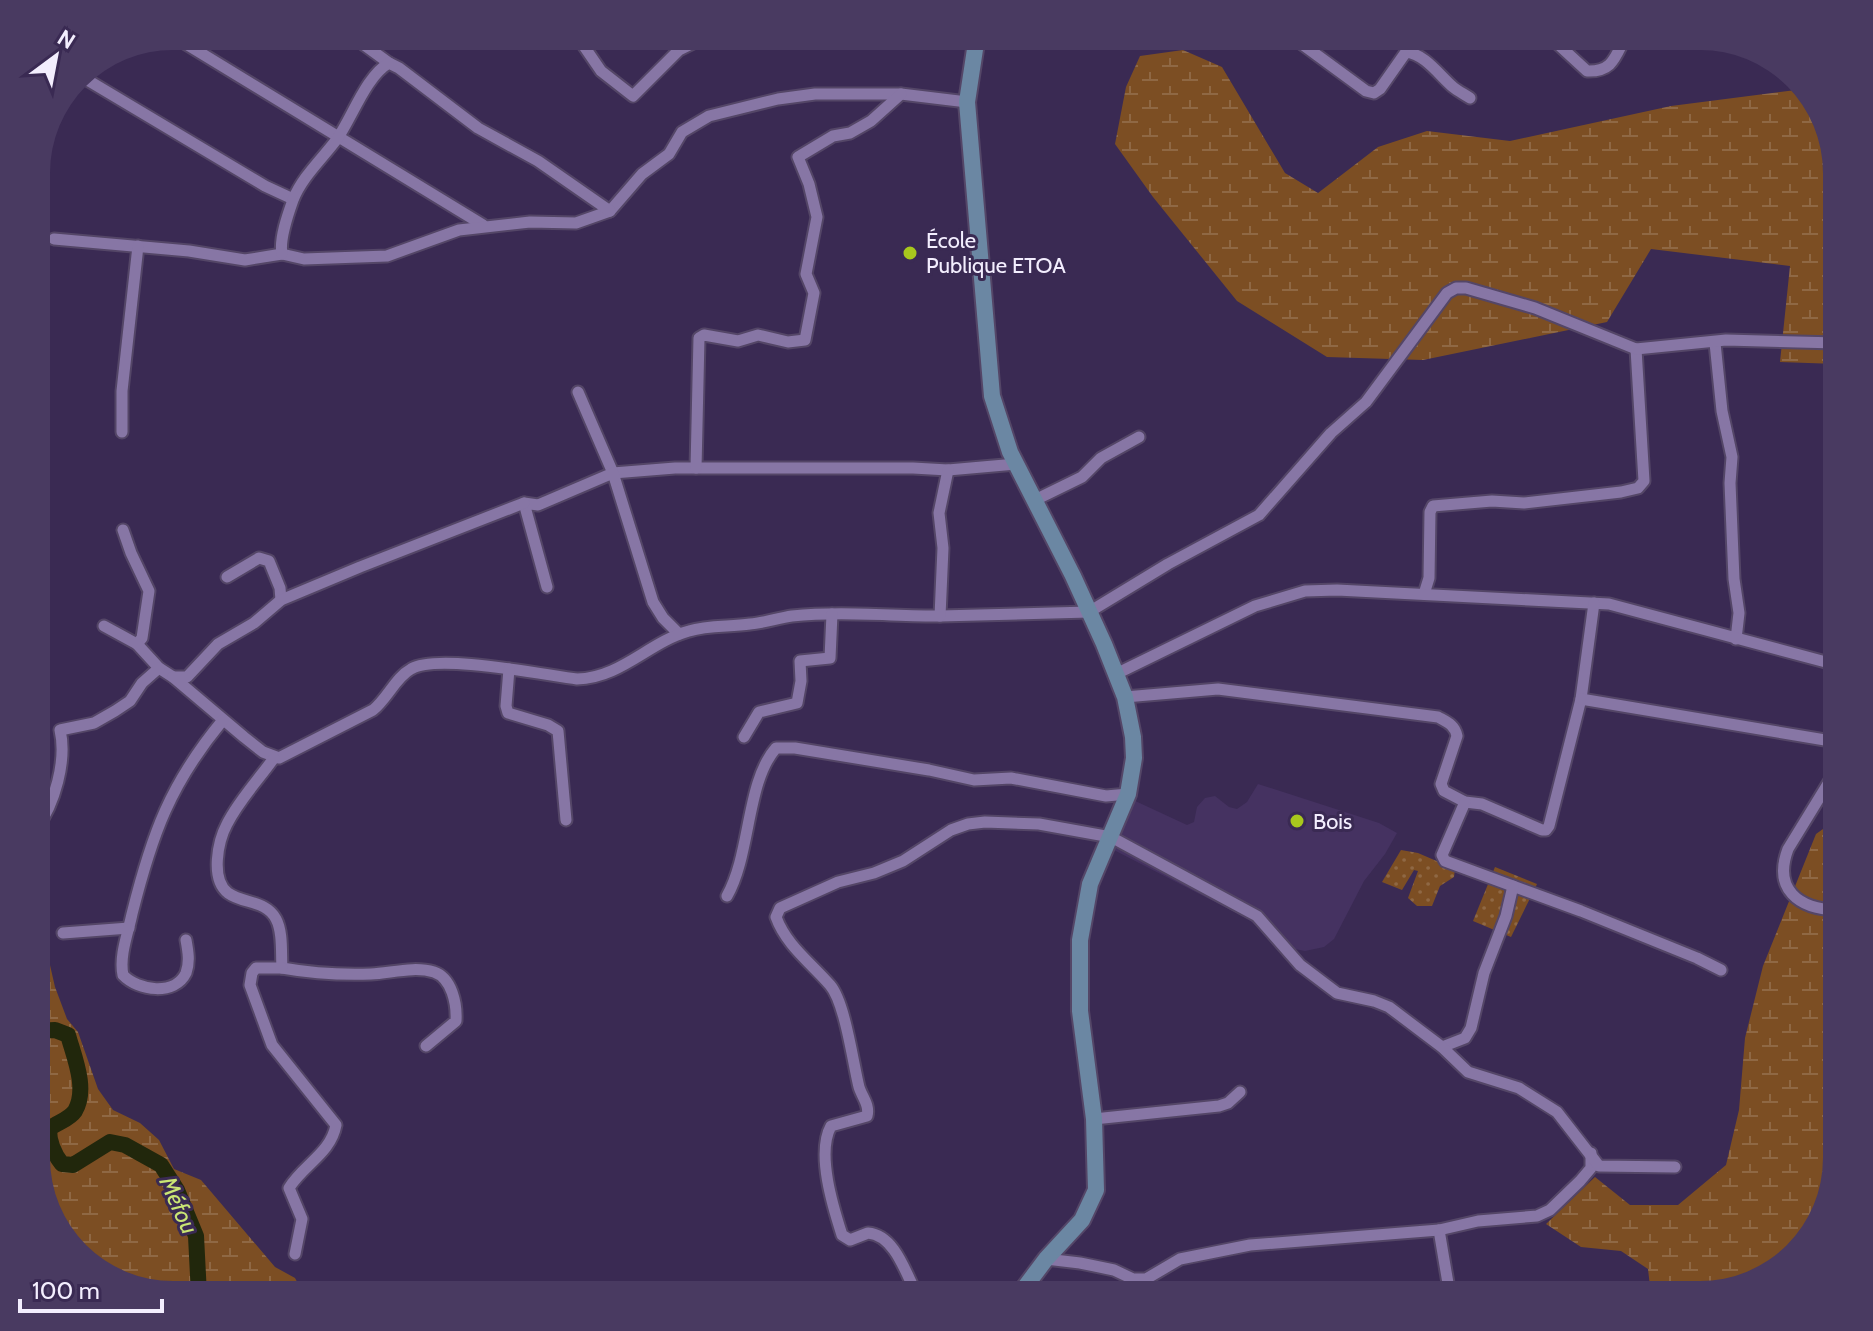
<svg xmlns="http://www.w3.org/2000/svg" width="1873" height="1331" font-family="Cabin,sans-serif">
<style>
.built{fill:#453261}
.grass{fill:url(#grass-dots)}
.wetland{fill:url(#wetland-marsh)}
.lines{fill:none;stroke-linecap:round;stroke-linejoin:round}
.river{stroke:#21270c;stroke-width:16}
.street-casing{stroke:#544667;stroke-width:15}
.secondary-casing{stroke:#544667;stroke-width:20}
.street{stroke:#8776a5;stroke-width:11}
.secondary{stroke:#6b87a3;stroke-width:16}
.poi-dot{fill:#a8c71d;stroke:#3a2a53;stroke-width:3}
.labels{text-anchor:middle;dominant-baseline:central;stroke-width:6;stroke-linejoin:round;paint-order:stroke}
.poi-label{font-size:22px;fill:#f3eefe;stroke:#3a2a53;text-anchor:start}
.water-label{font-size:24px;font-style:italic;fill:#cae674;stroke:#3a2a53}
</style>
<defs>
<pattern id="grass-dots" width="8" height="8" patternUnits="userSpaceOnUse" patternTransform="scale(2)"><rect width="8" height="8" fill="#7c4e23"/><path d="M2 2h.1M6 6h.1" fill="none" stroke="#8f6844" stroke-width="1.8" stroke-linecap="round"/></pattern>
<pattern id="wetland-marsh" width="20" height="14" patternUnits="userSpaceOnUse" patternTransform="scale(2)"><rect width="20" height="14" fill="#7c4e23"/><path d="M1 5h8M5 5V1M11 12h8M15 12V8" fill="none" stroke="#8f6844"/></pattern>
</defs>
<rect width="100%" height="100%" fill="#3a2a53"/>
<path class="built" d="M1258,784l121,39 18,10 -12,21 -21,27 -30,58 -10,8 -19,4 -15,-3 -20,-11 -22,-18 -136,-70 19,-50 56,26 7,-3 3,-15 8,-9 10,-2 14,11 8,2 10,-7z"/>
<g class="grass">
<path d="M1401,850l17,3 37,16 -1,8 -14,9 -8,20h-15l-9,-8 10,-27 -4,-1 -12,20 -20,-8z"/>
<path d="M1495,867l42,17 -26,53 -38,-16z"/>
</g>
<g class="wetland">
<path d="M1183,50l39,17 63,106 33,20 60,-46 49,-16 83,10 161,-35 133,-17 19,23 14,61v191l-57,-2 10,-96 -139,-17 -44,73 -184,38 -96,-3 -90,-56 -84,-104 -38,-53 11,-57 14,-31z"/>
<path d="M1837,819v339l-28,83 -48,40 -61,14h-49l-3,-26 -27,-18 -40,-4 -35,-23 49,-47 35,28h48l48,-40 13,-55 6,-72 18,-72 53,-132z"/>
<path d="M36,904l19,83 12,32 11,13 20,57 15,21 27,13 19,17 15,29 27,11 74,87 20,11 9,17h-131l-83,-28 -40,-48 -14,-53z"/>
</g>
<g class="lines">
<path class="river" d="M36,1031l19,-1 13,5c6,22 20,54 7,76 -6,9 -18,11 -26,18 0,13 5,25 13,35l11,1 37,-23 15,3 36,20 16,25 19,46 3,59"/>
<defs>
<g id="street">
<path d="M173,36l310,189"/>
<path d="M352,36l37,27"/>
<path d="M577,36l24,35 32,25 46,-46 28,-14"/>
<path d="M1291,36l75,55 8,2 6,-4 26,-37c19,2 33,23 47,35 5,4 11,7 17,11"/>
<path d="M1549,36l38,35c26,1 28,-14 39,-35"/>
<path d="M79,75l186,111 28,13"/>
<path d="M54,239l135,12 56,9 37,-6 22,5 83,-3 72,-26 71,-8 46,1 34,-12 32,-37 27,-20 13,-22 27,-16 69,-17 37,-5h86l66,8"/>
<path d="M282,254c-3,-15 6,-40 11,-54 9,-23 29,-41 44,-61 15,-21 29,-63 52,-76l10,5 79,60 60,33 72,50"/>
<path d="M1715,343l7,68 10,46 -2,26 4,96 5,34 -3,26"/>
<path d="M578,392l35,81 62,-5h238l35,2 68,-6"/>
<path d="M122,432v-41l16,-145"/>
<path d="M696,468l3,-130 5,-3 34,6 20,-6 30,7 17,-2 9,-47 -8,-19 11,-57 -8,-33 -11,-27 35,-21 17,-3 21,-12 30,-27"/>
<path d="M1035,500l47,-23 19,-19 38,-21"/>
<path d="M123,530l8,23 18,38 -7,47 -5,6"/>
<path d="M227,577l32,-19 10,3 11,27 1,12"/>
<path d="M547,587l-23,-84 14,2 75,-32 40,129 10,16 16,16"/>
<path d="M1424,594l5,-16 1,-66 3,-6 59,-5 32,2 97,-11 17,-4 6,-7 -8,-132"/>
<path d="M940,616l149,-4 79,-48 91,-49 72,-82 35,-31 81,-109 9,-5h10l69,20 101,41 90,-9 111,3"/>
<path d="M104,626l33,18 22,24 14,9 71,60 19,15 16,6 94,-48c14,-11 23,-33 38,-41 26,-16 133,6 166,10 44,-1 72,-37 112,-48 19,-6 41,-4 61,-7 14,-1 28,-6 42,-8 49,-5 99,0 148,0l3,-68 -4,-35 9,-43"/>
<path d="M509,669l-3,37 2,7 40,12 10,6 8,89"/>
<path d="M1116,674l139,-68 50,-15 32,-1 272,14 228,61"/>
<path d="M173,677h14l31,-33 36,-21 27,-23 79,-33 164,-64"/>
<path d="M1125,697l93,-8 220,28c9,5 17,8 19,19l-16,48 3,7 21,11 17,2 60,26h4l3,-4 32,-127 13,-96"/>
<path d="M1581,699l256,43"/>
<path d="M744,737l15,-25 38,-9 4,-22 -1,-20 30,-3 2,-44"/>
<path d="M274,758c-15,21 -35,42 -47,66 -9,17 -17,55 1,69 15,11 38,7 48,26 7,13 5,34 6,49 28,5 60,7 89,6 20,-1 43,-8 63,-2 18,6 23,32 22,49l-30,25"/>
<path d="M1837,769l-49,80c-15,40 10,60 49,61"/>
<path d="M1465,802l-23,53 3,6 136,50 116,47 24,12"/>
<path d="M36,829c19,-25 31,-69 24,-99l34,-7 21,-12 15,-10 12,-18 17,-15"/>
<path d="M727,896c24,-42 19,-114 49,-148h19l134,22 45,10 37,-2 95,18 22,-2"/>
<path d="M63,933l66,-5"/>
<path d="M186,940c2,11 4,22 0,33 -11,23 -48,18 -63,2 -4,-19 5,-42 9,-61 20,-80 38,-130 91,-194"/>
<path d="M282,968h-26l-4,5 -2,12 22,60 64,80c-5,28 -33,40 -47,63l13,31 -7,35"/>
<path d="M1442,1047l23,-9 6,-10 13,-55 22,-57 7,-30"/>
<path d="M1094,1119l125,-13 9,-3 12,-11"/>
<path d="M1439,1230l11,65"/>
<path d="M1046,1259l34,4 34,7 19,9h13l34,-20 70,-14 189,-15 39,-9 59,-5 13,-6 30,-29 11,-13v-15"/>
<path d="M917,1295c-11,-21 -22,-60 -49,-62l-18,7 -8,-5c-9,-28 -26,-82 -11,-109l36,-10c3,-11 -5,-19 -8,-29 -6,-24 -14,-85 -29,-102 -19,-22 -44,-40 -54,-68l4,-9 58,-26 36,-9 29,-12 48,-31 17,-6 17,-2 54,2 72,13 146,79 43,49 37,28 37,8 15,6 53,40 26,25 51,16 38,24 42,54 76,1"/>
</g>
<path id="secondary" d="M977,36l-10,66 25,294 18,56 63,124 31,68 21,53 8,40 1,21 -6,36 -38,90 -10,56v71l14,108 2,71 -14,30 -36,39 -27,36"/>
</defs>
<use href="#street" class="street-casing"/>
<use href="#secondary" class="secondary-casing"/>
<use href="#street" class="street"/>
<use href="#secondary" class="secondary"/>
</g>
<g class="poi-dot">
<circle cx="910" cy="253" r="8"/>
<circle cx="1297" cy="821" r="8"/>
</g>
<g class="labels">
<g class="poi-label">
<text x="926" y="240">École<tspan x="926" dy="25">Publique ETOA</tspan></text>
<text x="1313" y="821">Bois</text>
</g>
<g class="water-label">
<text transform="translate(179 1205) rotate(66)">Méfou</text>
</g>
</g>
<path d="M0 0H1873V1331H0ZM173 50H1700A123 123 0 0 1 1823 173V1158A123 123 0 0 1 1700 1281H173A123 123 0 0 1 50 1158V173A123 123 0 0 1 173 50Z" fill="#493a61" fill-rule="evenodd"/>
<g transform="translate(56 56) rotate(32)" stroke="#3a2a53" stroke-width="6" paint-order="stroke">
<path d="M0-6L14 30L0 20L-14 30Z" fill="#f3eefe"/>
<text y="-12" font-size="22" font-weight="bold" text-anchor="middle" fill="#f3eefe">N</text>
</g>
<path d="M20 1299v12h142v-12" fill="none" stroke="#f3eefe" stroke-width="4"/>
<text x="32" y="1299" font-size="24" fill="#f3eefe" stroke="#3a2a53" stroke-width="6" paint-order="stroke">100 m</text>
</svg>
